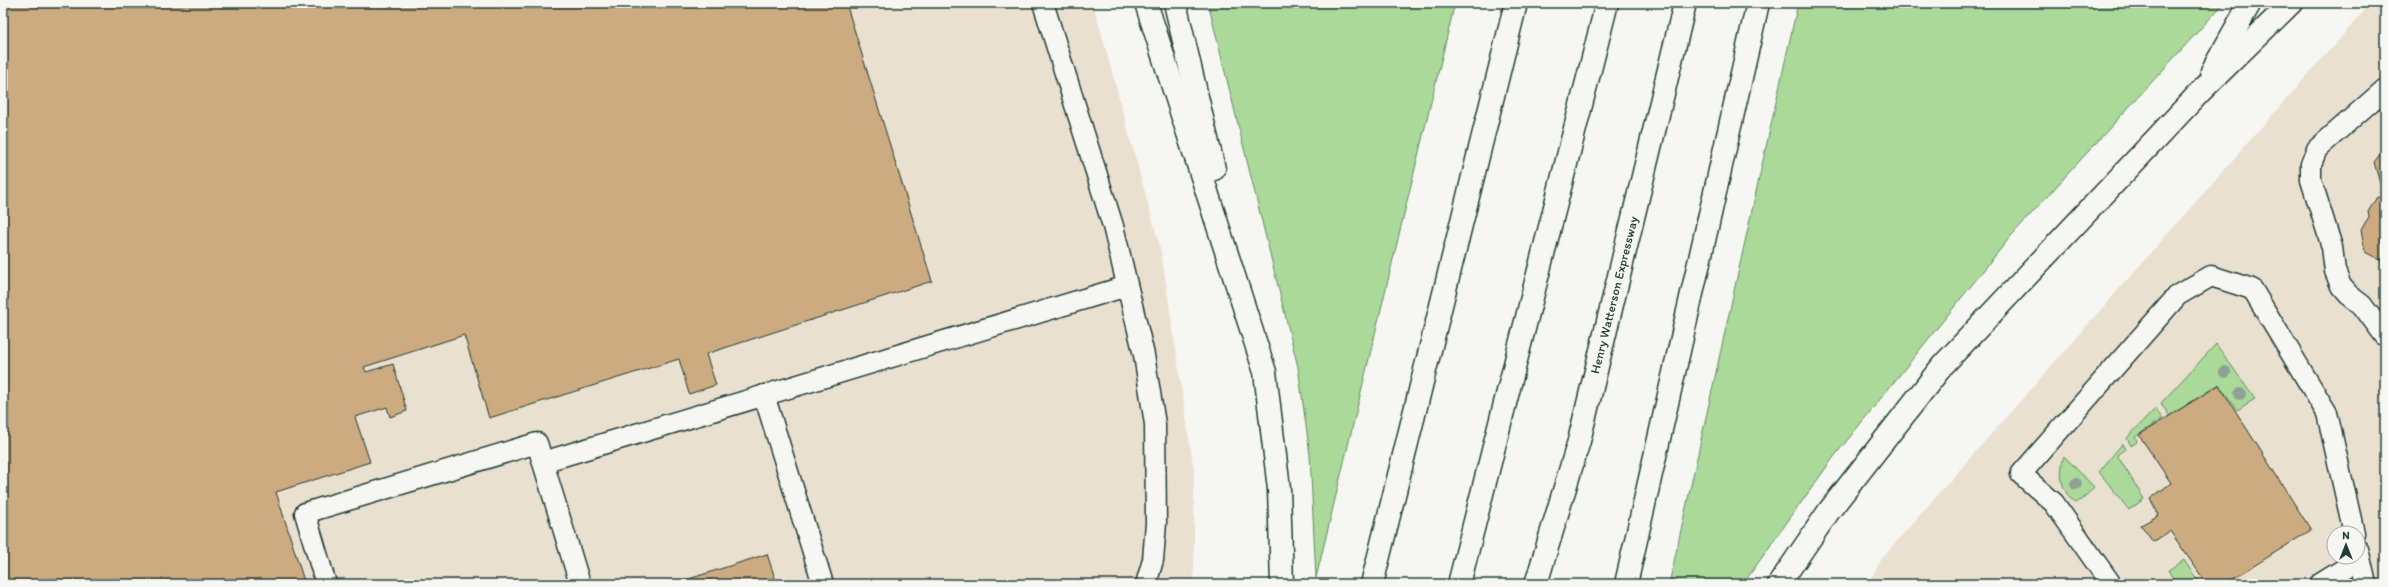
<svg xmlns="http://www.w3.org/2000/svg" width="2388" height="587" font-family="Itim,sans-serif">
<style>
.built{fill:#eae0d0;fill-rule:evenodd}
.green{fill:#aad999;stroke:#648b66}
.building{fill:#cdab80;stroke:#1f3d34}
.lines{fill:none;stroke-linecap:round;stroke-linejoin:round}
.lane-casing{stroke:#1f3d34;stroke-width:23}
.highway-casing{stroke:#1f3d34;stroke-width:25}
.lane{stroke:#f6f6f2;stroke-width:20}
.highway{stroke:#f6f6f2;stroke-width:22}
.tree{fill:#8fa194}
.labels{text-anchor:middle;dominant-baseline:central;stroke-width:3;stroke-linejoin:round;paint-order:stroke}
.street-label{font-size:13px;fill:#1f3d34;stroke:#f6f6f2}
</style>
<rect width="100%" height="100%" fill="#f6f6f2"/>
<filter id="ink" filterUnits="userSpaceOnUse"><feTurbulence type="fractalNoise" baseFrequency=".025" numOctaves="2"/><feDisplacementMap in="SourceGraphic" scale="8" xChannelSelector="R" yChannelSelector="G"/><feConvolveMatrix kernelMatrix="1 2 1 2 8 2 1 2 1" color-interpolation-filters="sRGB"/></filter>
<g filter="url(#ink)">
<g class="built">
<path d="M3,3h1090l68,248 33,220v113h-1191z"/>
<path d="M2371,3h14v581h-517l14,-26zM2334,533h24v24h-24z"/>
</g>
<g class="green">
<path d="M1208,3h247l-139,575 -6,-123 -12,-88z"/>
<path d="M1798,3h426l-213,233 -178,222 -90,126h-74z"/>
<path d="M2216,344l39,55 -18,11 -18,-26 -50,32 -8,-13z"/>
<path d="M2156,408l6,11 -27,18 2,5 -6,4 -4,-8z"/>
<path d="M2122,444l3,5 -8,6 27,44 -15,11 -30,-38z"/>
<path d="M2064,456l30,31 -12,13 -6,2c-16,-9 -17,-30 -12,-46z"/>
<path d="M2184,560l16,24h-24l-8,-14z"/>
</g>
<g class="building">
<path d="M3,3h843l86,278 -226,73 10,31 -27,9 -10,-35 -190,59 -25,-83 -100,32 2,5 27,-8 14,47 -17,6 -3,-10 -32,10 15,45 -94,30 29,92h-302z"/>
<path d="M2385,148v42l-4,-3 -7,-25z"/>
<path d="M2377,197l7,2 1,-2 -1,65 -19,-10 -4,-23 8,-12 -1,-5z"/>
<path d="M2219,385l92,145 -86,54h-18l-37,-53 -17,11 -12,-17 18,-10 -9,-16 21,-16 -32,-48z"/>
<path d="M767,554l10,30h-104z"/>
</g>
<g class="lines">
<defs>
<g id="lane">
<path d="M1043,3l70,223 31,129 11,69 1,99 -3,37 -7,24"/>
<path d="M2385,89l-68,60 -6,15v16l21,67 3,24 6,15 8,9 13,10 23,31"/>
<path d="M764,395l59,189"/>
<path d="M543,462l584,-176"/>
<path d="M2358,549l8,35"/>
<path d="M326,584l-21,-71 232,-70 43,141"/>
<path d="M2111,584l-57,-81 -33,-29 157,-179 33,-19 41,13 75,124 27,120"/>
<path d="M2320,584l40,-25"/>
</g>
<g id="highway">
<path d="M1146,3l119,369 14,117 3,95"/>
<path d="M1175,3l39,166"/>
<path d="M2212,71l38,-68"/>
<path d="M1372,584l144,-581"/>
<path d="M1459,584l148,-581"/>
<path d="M1536,584l43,-143 106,-438"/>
<path d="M1626,584l132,-581"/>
<path d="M1779,584l50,-73 114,-146 258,-274 90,-88"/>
</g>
</defs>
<use href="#lane" class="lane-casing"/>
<use href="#highway" class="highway-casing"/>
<use href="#lane" class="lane"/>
<use href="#highway" class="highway"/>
</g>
<g class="tree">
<circle cx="2225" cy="372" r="6"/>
<circle cx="2240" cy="394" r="6"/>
<circle cx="2076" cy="484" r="6"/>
</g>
</g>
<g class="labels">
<g class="street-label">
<text transform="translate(1614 295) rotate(-76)">Henry Watterson Expressway</text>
</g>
</g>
<rect width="2388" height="587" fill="none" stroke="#f6f6f2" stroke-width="16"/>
<rect x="8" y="8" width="2372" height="571" fill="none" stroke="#1f3d34" stroke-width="1.5" filter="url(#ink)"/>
<g transform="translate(2346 545)"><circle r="19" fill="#f6f6f2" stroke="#a0aca6"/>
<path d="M0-3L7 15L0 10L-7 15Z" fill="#1f3d34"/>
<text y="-6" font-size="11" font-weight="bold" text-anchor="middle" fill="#1f3d34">N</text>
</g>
</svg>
